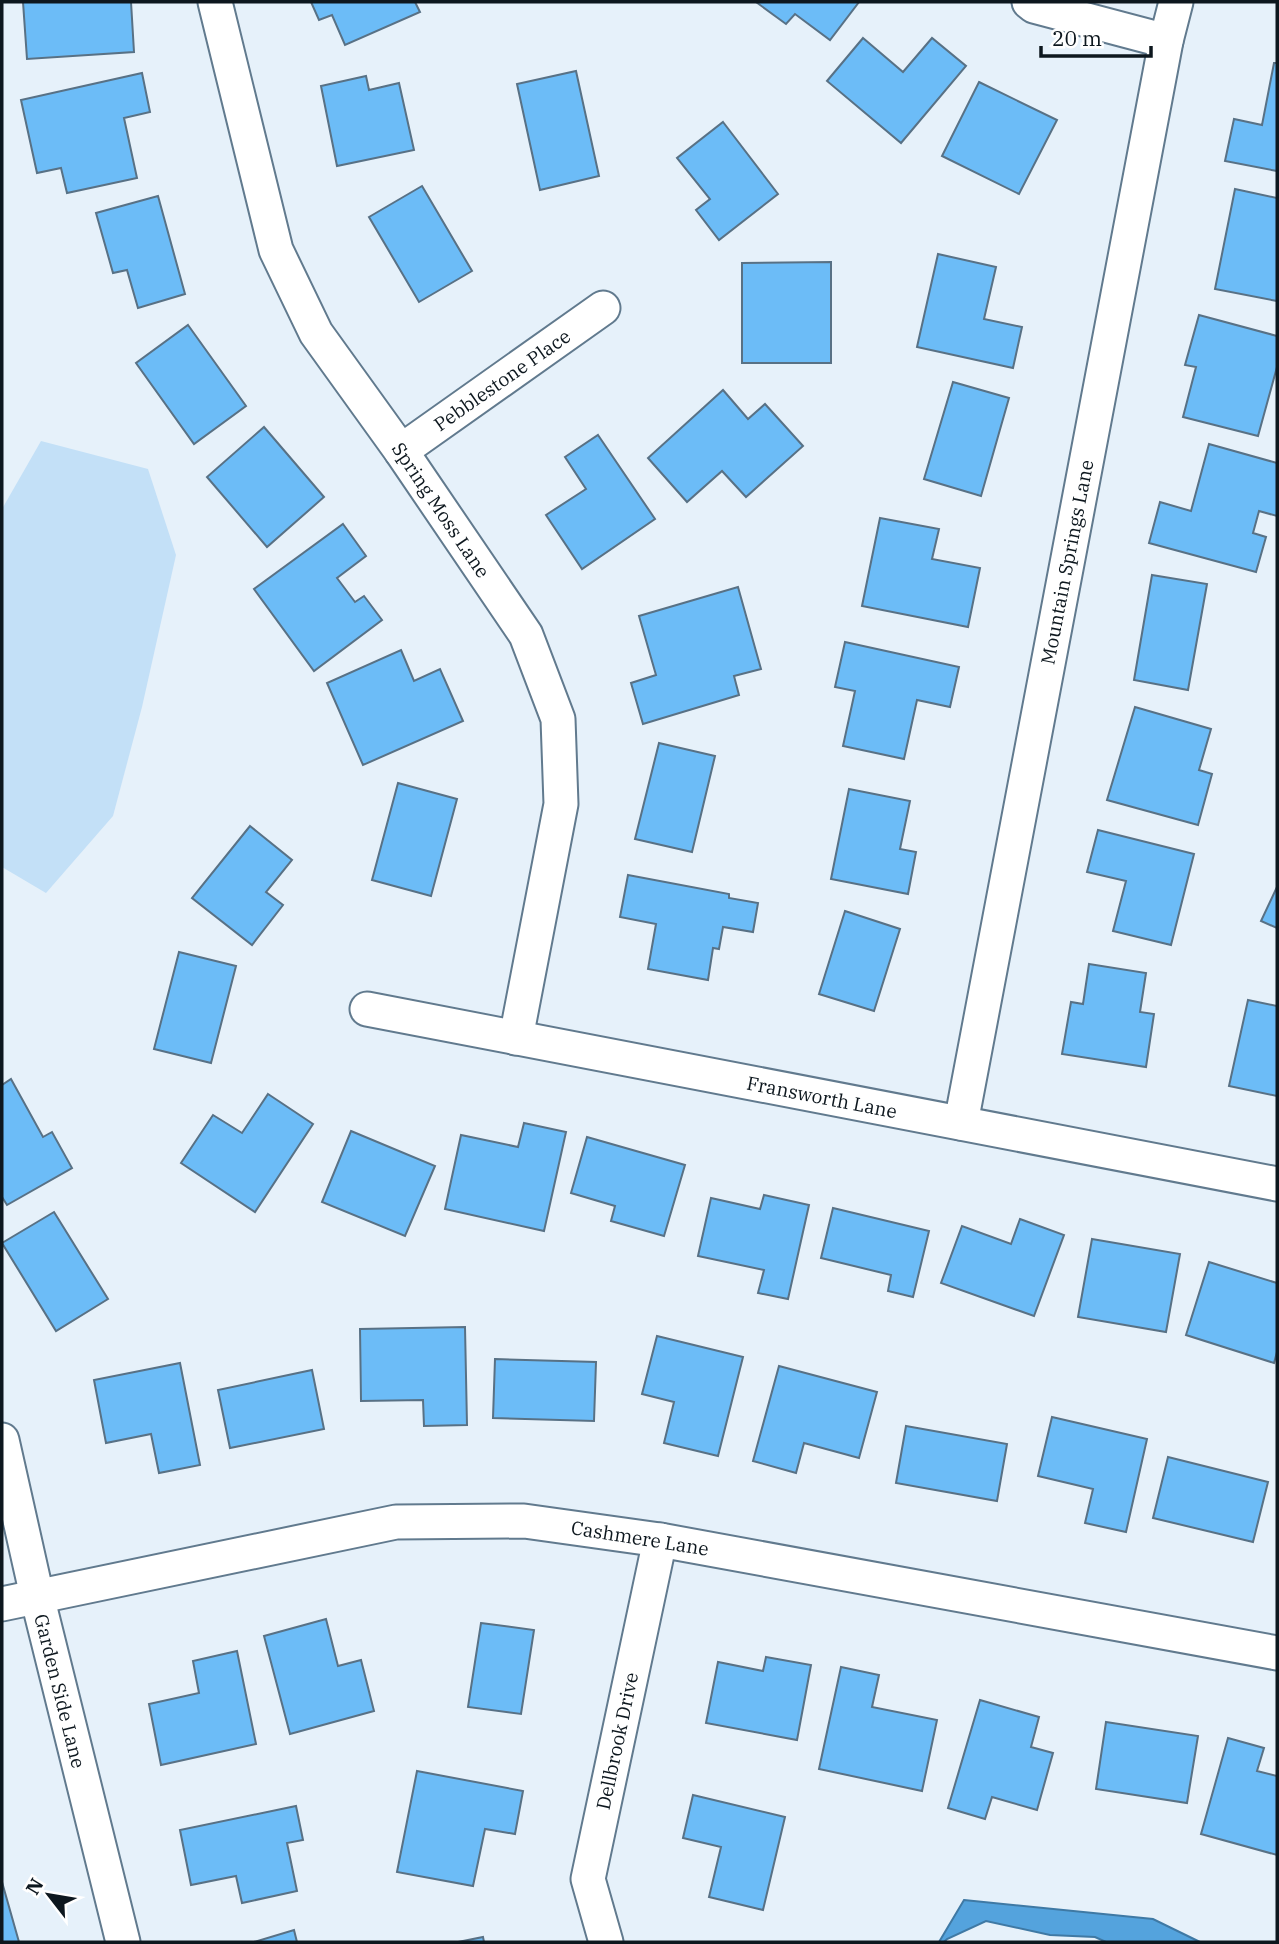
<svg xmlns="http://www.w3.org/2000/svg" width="1279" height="1944" font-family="'IBM Plex Serif',serif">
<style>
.green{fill:#c3e0f7}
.water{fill:#54a3dd;stroke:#3f79a4;stroke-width:2}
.building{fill:#6cbcf7;stroke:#587185;stroke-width:2}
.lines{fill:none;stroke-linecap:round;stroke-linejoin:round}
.minor-casing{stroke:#617a8e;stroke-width:37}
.minor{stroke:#fff;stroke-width:33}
.labels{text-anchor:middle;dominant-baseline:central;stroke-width:5;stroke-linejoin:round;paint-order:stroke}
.street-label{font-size:19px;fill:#0d171e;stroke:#fff}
</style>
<rect width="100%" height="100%" fill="#e6f1fa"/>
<path class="green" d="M41,441l107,28 28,86 -34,152 -29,109 -67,77 -44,-26v-358z"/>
<path class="water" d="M964,1900l189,19 47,23h-94l-11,-5 -45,-2 -64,-14 -39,18 -3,3h-5z"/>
<g class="building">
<path d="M23,2h108l3,50 -107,7z"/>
<path d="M311,2h104l5,10 -75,33 -13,-30 -13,5z"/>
<path d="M756,2h103l-29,38 -35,-26 -9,10z"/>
<path d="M863,38l40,34 29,-34 34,28 -65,77 -74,-62z"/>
<path d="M1274,63h3v108l-52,-10 9,-42 28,6z"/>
<path d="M576,71l23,105 -59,14 -23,-106z"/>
<path d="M142,73l8,39 -26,6 13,60 -70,15 -6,-25 -24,5 -16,-73z"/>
<path d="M366,76l3,14 30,-7 15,67 -77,16 -16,-80z"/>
<path d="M979,82l78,38 -38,74 -77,-38z"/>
<path d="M723,122l55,72 -59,46 -23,-30 14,-11 -33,-41z"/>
<path d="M422,186l50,85 -53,31 -50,-85z"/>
<path d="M1235,189l42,9v103l-62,-12z"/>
<path d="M158,196l27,98 -47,14 -11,-38 -14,3 -17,-60z"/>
<path d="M938,254l58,13 -12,52 38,8 -9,41 -96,-21z"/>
<path d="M831,262v101h-89v-100z"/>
<path d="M1199,315l78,21v31l-19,69 -75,-19 13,-50 -11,-2z"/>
<path d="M188,325l58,81 -52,38 -58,-81z"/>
<path d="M953,382l56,16 -28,98 -57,-17z"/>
<path d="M723,390l25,29 17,-15 38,42 -57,51 -24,-26 -35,31 -39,-44z"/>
<path d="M264,427l60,70 -57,50 -60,-70z"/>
<path d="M598,435l57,84 -73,50 -36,-54 40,-26 -21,-32z"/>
<path d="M1209,444l68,19v53l-18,-5 -6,22 13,4 -10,35 -107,-29 11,-41 31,9z"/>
<path d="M880,518l59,11 -7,30 48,9 -12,59 -106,-21z"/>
<path d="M343,524l23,32 -29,22 18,24 9,-6 18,24 -68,51 -60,-82z"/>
<path d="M1152,575l55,9 -19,106 -54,-10z"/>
<path d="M738,587l23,82 -27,7 5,19 -96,29 -12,-41 25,-8 -17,-59z"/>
<path d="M845,642l114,25 -9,40 -33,-7 -13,59 -61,-13 12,-55 -20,-4z"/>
<path d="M401,650l13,31 26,-12 23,52 -100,44 -36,-82z"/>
<path d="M1135,707l76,22 -12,41 13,4 -14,51 -91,-25z"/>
<path d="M659,743l56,13 -23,96 -57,-13z"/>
<path d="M398,783l59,16 -26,97 -59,-16z"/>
<path d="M849,789l61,12 -10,48 16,3 -8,42 -77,-15z"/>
<path d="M250,826l42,34 -26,32 17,13 -31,40 -60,-47z"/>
<path d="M1098,830l96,24 -23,91 -58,-14 13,-50 -39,-9z"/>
<path d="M628,875l101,19v4l29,5 -5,29 -30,-5 -4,22 -6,-1 -5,32 -60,-11 8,-45 -36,-7z"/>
<path d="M1277,887v41l-16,-7z"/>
<path d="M845,911l55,18 -26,82 -55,-17z"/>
<path d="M179,952l57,14 -25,97 -57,-14z"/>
<path d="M1089,964l57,9 -6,39 14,2 -8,53 -84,-13 9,-52 12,2z"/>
<path d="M1248,1000l29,6v90l-48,-10z"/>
<path d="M11,1079l32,58 9,-5 20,36 -65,37 -5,-8v-112z"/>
<path d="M268,1094l45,30 -58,88 -74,-49 32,-48 29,18z"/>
<path d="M524,1123l42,9 -22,99 -99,-22 16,-74 57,12z"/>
<path d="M351,1131l84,35 -30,70 -83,-34z"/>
<path d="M587,1137l98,28 -21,71 -53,-15 4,-15 -44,-13z"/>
<path d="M764,1195l45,10 -21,94 -30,-6 6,-23 -66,-14 13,-58 49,11z"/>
<path d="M833,1208l96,23 -16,66 -25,-6 3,-16 -70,-17z"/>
<path d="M54,1212l54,87 -52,32 -54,-88z"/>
<path d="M1020,1219l44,16 -30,81 -93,-33 21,-57 49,18z"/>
<path d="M1092,1239l88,15 -14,78 -88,-15z"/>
<path d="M1209,1262l68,21v69l-3,11 -88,-28z"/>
<path d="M465,1327l2,98 -43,1 -1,-26 -62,1 -1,-72z"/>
<path d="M657,1336l86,21 -25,99 -54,-13 10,-41 -32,-8z"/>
<path d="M495,1359l101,3 -2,59 -101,-3z"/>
<path d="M180,1363l20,102 -41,8 -8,-39 -45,9 -12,-63z"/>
<path d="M779,1366l98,26 -18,66 -55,-15 -8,30 -43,-12z"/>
<path d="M312,1370l12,59 -94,19 -12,-58z"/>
<path d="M1052,1417l95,22 -21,93 -41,-9 8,-34 -55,-13z"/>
<path d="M906,1426l101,18 -10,57 -101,-18z"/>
<path d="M1168,1457l100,25 -15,60 -100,-24z"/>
<path d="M326,1619l12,47 23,-6 13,51 -84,23 -26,-98z"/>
<path d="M481,1623l53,7 -13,84 -53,-7z"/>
<path d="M237,1651l19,93 -95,21 -12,-61 50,-11 -6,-32z"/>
<path d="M766,1657l45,8 -14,75 -91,-17 12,-61 45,9z"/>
<path d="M841,1667l38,8 -7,32 65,13 -15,71 -103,-22z"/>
<path d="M980,1700l59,17 -8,30 22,6 -16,57 -45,-13 -7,22 -37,-11z"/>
<path d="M1106,1722l92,14 -11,67 -91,-14z"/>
<path d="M1228,1738l36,10 -7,23 20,5v79l-76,-21z"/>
<path d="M417,1771l106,20 -8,43 -30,-5 -12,57 -76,-14z"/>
<path d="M693,1795l92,22 -22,93 -54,-13 12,-50 -38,-9z"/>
<path d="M296,1806l7,34 -16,3 10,48 -55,12 -6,-27 -45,9 -11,-55z"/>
<path d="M2,1882l17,60h-17z"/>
<path d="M294,1930l3,12h-43z"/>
<path d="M483,1937l1,5h-26z"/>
</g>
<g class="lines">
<defs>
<g id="minor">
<path d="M215,2l61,248 40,83 85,118 125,184 32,84 3,85 -45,234"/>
<path d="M1029,2l5,4 132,35"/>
<path d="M401,451l202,-143"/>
<path d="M367,1009l910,175"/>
<path d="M961,1123l205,-1082 10,-39"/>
<path d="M2,1440l35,156 86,346"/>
<path d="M2,1604l394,-82 128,-1 136,19 617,113"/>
<path d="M606,1942l-18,-63 72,-339"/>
</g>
</defs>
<use href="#minor" class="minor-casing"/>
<use href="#minor" class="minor"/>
</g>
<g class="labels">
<g class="street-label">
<text transform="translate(502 380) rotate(-35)">Pebblestone Place</text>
<text transform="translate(441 510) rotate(56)">Spring Moss Lane</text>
<text transform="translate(1067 562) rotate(-79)">Mountain Springs Lane</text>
<text transform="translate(822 1097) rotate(11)">Fransworth Lane</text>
<text transform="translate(640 1538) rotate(9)">Cashmere Lane</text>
<text transform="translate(60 1691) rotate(76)">Garden Side Lane</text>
<text transform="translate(617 1741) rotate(-78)">Dellbrook Drive</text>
</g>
</g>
<rect width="1279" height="1944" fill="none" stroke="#0d171e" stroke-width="7"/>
<g transform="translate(49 1895) rotate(301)" stroke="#ffffff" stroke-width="5" paint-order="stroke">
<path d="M0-5L12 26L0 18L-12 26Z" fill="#0d171e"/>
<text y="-10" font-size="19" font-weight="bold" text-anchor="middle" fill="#0d171e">N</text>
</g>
<path d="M1041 46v10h110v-10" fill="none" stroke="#0d171e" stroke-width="3.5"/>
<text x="1052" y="46" font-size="21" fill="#0d171e" stroke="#ffffff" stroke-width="5" paint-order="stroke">20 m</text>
</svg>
